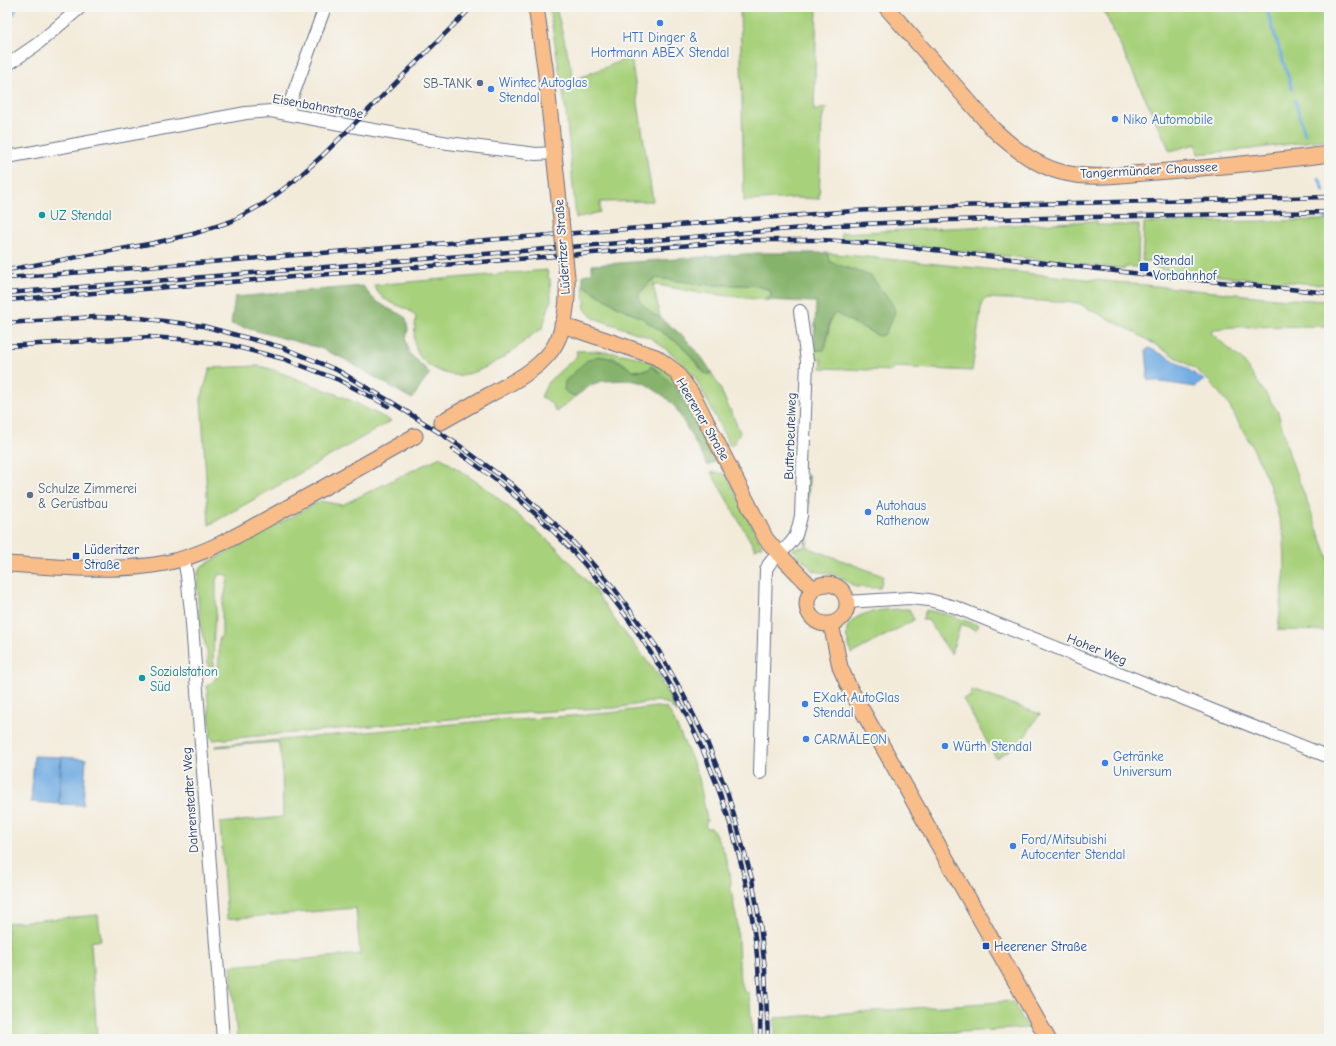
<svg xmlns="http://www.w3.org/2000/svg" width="1336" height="1046" font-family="'Comic Neue',sans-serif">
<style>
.green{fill:#a8d17c;stroke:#62806d}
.forest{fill:#86b36c;stroke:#507165}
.water{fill:#71ace2;stroke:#466ea0}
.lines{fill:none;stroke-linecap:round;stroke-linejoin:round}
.stream{stroke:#71ace2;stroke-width:3}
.minor-casing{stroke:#677189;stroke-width:14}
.major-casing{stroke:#677189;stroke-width:17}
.minor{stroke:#fff;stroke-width:12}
.major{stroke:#f8bd89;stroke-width:15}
.rail-casing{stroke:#1b2f5e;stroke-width:4.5}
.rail{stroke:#f6f6f2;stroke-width:3;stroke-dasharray:9;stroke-linecap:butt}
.major-bridge-casing{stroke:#677189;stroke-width:17;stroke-linecap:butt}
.major-bridge{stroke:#f8bd89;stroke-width:15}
.shop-dot{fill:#3f7fe0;stroke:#f6f6f2;stroke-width:1.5}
.service-dot{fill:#5c6f8a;stroke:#f6f6f2;stroke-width:1.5}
.culture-dot{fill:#0f9aa8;stroke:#f6f6f2;stroke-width:1.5}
.transit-dot{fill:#1a4fb4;stroke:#f6f6f2;stroke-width:1.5}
.labels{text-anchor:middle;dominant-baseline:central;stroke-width:4;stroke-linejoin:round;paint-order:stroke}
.shop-label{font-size:13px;fill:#366cbe;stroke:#f6f6f2;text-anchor:start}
.service-label{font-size:13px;fill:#4e5e75;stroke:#f6f6f2;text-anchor:end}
.street-label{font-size:13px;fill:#1b2f5e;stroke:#f6f6f2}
.culture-label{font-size:13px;fill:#0d838f;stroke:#f6f6f2;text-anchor:start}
.transit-label{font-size:13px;fill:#164399;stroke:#f6f6f2;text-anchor:start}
</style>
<rect width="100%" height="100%" fill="#f6f6f2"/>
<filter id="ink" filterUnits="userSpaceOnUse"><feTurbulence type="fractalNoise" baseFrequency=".025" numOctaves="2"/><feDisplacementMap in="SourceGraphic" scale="8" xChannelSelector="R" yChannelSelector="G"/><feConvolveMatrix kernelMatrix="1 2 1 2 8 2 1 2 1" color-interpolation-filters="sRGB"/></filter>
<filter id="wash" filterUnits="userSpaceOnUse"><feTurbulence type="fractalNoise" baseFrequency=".012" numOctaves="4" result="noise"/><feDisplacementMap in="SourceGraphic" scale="16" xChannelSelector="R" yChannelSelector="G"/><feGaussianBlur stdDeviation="0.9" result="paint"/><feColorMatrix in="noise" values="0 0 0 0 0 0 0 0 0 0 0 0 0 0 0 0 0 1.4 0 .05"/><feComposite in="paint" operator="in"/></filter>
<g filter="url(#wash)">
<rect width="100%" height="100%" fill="#f3ebda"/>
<g class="green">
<path d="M549,7h7l18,73 57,-23 22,144 -53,1v10l-24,6 -10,-106z"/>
<path d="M740,7h77l-3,104 13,-4 -5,12 -3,80 -23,-1 -52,3z"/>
<path d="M1102,7h227v132l-78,10 -53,5 -2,-10 -26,7z"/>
<path d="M1329,220v65l-90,-7 -82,-9v-7l-15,-1 2,-38z"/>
<path d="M1097,221v4h42l-1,42h-13v2l-284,-31v-5z"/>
<path d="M827,253l448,45 54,3v25l-96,1 -18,2 -4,4 32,28 35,51 12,45 39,103v71l-51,-1 7,-61 -1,-31 -10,-39 -6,-18 -15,-33 -26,-46 -17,-20 -16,-14 -60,-36 -56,-29 -91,-5 -5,4 -10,69 -79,-4v4l-72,-3 1,-9h-9l1,-9 4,1 8,-6 5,-28 4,-4 44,23 -49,-74z"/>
<path d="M547,270l2,9h1l1,21 -9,29c-10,4 -16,12 -25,18 -14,12 -45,31 -64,28 -8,-1 -16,-5 -23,-9 -20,-14 -16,-28 -14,-49 -12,-16 -32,-8 -42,-32z"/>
<path d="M657,278l52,7h42l18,4 3,7 -8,4 -70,-8 -41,-8 7,33 -6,-2 -14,-13 -1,-8 11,-12z"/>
<path d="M583,285l32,20 27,13 40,28 22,27 6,1 1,-2 8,14 21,46 -6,12 -4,2 -35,-69 -11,-12 -13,-12 -20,-15 -57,-20c-5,-4 -9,-7 -10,-14l2,-1 -2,-3z"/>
<path d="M576,351c14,-1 27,1 40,2 13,2 27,5 39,11 28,15 47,65 62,93l-3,5 -37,-73 -15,-15 -10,-8 -4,4 -15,1 -13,-10 -8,-4 -45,36 9,3 -20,16c-4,-9 -7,-12 -15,-15l7,-15 29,-26z"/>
<path d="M259,366l12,3 75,29 45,23 -182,104 -8,-126 9,-31z"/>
<path d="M440,457l47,32 70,59 36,40 24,35 41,52 19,38 -9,-9 -10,-3 -43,7 -35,1 -72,5 -295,26 -2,-4 -4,-48 1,-3c2,-2 5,-2 7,-6 5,-9 4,-30 4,-41l3,-3v-27l6,-29v-4l-8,-1 -2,2 -2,4v38l-2,8 -1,45 -4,5 -2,-25 -7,-25 -3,-42 1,-11 4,-7 118,-65 22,4z"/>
<path d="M711,472l15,2 36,72 -7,3z"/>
<path d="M806,476h3l-2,71 76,29 -3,12 -24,-1 -18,-11 -8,-3 -12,-1 -5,-2 -21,-21 2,-1 11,-1v-17h-4z"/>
<path d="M909,609l5,11 -63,34c-1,-7 -6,-18 -4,-25 6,-20 45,-20 62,-20z"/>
<path d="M926,610l23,5 29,10 -2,5 -15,-6 -10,30 -23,-34h-6z"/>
<path d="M972,690l68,24c-7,8 -11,18 -18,26 -6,8 -18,13 -26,18l-33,-59 7,-2z"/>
<path d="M656,707l10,1 5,6 21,46 7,18 7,37 1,6 -2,4 2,3h5c11,21 18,32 19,56l-1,1 7,36 3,62 2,1c1,5 1,8 7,9l4,46h-516l-6,-73 129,-12 -4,-46 -129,11 -7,-96 63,-6 -1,-53 -4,-22 -63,5v-1l292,-27 10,1 92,-7z"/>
<path d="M98,915l3,25 -10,2 6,97h-90v-116z"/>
<path d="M1012,1001l16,27 -118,7v4h-135v-21z"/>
</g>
<g class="forest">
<path d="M758,253h69l3,9 41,14 22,29 2,7 -10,22 -6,2 -44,-23c-10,9 -5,25 -11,37h-10l2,-48 -52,-2 8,-4 -3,-7 -18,-4h-42l-52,-7 -7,4 -11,12 1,8 14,13 6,2 25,21 18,21 8,13 -1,2h-4l-24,-28 -40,-28 -27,-13 -32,-20v-10l9,-2v-8z"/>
<path d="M363,286c5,7 10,14 18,18 8,6 17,8 25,14l2,11 -2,11 3,13 21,20 -18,26 -68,-40 -24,-11 -89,-24 4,-27z"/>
<path d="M598,356c17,2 22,5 35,15l15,-1 3,-4 11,8 15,15 37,73 -6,4 -32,-58 -12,-12 -20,-13 -14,-3 -28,1 -11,4 -15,11 -9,-3 -3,-3 1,-9 21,-20z"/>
</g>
<g class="water">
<path d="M1149,348l23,11 32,21 -9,7 -47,-7 -1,-5 1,-2 -2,-23z"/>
<path d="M34,756l27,1 -3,47 -27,-2z"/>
<path d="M62,757l24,2 -3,46 -24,-1z"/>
</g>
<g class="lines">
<g class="stream">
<path d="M1266,7l26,82"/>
<path d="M14,14l2,-7"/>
<path d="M1295,100l10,34"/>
<path d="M1319,178l5,13"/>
<path d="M1326,218l3,5"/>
</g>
</g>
</g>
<g filter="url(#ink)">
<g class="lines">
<defs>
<g id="minor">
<path d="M7,65l29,-20 45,-38"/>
<path d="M288,114l3,-14 34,-93"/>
<path d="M7,157l239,-44 25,-2 80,15 97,17 88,11 18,-1"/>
<path d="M184,559l3,17 4,35 32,428"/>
<path d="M847,602l63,-4 19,2 26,7 374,150"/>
<path d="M760,773l6,-203c5,-14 21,-19 29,-33 3,-6 4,-14 6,-21l6,-155 -7,-50"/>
</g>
<g id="major">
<path d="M536,7l9,60 16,153"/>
<path d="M886,7l107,122c20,19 44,38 72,44 29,7 61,1 91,-1 58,-5 115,-10 173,-18"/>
<path d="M562,325l94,32 19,14 15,20 7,12 69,136 13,15 34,35"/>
<path d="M441,422c16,-9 32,-18 48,-27 22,-12 47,-24 62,-44 15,-20 17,-50 16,-74"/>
<path d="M7,564c51,3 114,9 163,-2 40,-9 77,-32 113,-52 44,-24 88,-49 132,-74"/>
<circle cx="827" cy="604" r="20"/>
<path d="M831,624l9,43 9,20 199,352"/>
</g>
</defs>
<use href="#minor" class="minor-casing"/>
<use href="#major" class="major-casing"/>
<use href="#minor" class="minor"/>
<use href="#major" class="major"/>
<defs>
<g id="rail">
<path d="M7,270l147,-27 39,-9 39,-13 33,-18 29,-22 28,-25 150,-149"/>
<path d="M7,278l846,-67 98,-5 378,-9"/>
<path d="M7,293l833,-68 111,-5 378,-8"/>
<path d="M7,300l747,-60h69l59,4 268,31 179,18"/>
<path d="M7,323l87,-6 46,1 63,8 78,21 56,23 56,33 67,43 50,37 55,50 49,55 42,58 26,46 25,50 21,52 24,85 8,45 5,46 3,69"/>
<path d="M7,346l143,-9 42,3 37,5 55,14 55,21 49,26"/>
<path d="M453,449c192,128 314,358 307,590"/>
</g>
</defs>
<use href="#rail" class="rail-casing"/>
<use href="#rail" class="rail"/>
<defs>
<path id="major-bridge" d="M561,220l6,57"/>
</defs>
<use href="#major-bridge" class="major-bridge-casing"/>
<use href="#major-bridge" class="major-bridge"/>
</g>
</g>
<g class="shop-dot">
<circle cx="660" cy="23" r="4"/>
<circle cx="491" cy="89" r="4"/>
<circle cx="1115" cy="119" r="4"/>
<circle cx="868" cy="512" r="4"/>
<circle cx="805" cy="704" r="4"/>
<circle cx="806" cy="739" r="4"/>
<circle cx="945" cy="746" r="4"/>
<circle cx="1105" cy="763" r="4"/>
<circle cx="1013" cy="846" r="4"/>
</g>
<g class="service-dot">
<circle cx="480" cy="83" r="4"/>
<circle cx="30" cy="495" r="4"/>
</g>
<g class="culture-dot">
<circle cx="42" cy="215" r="4"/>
<circle cx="142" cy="678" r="4"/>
</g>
<g class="transit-dot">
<rect x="1139" y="262" width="10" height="10" rx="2"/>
<rect x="72" y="552" width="8" height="8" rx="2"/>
<rect x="982" y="942" width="8" height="8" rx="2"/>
</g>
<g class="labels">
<g class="shop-label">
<text x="660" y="37" text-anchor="middle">HTI Dinger &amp;<tspan x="660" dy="15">Hortmann ABEX Stendal</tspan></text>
<text x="499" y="82">Wintec Autoglas<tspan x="499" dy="15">Stendal</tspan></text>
<text x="1123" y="119">Niko Automobile</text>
<text x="876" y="505">Autohaus<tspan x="876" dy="15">Rathenow</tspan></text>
<text x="813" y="697">EXakt AutoGlas<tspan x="813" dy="15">Stendal</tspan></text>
<text x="814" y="739">CARMÄLEON</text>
<text x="953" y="746">Würth Stendal</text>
<text x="1113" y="756">Getränke<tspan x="1113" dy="15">Universum</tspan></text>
<text x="1021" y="839">Ford/Mitsubishi<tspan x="1021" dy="15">Autocenter Stendal</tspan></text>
</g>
<g class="service-label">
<text x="472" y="83">SB-TANK</text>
<text x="38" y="488" text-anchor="start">Schulze Zimmerei<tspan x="38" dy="15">&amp; Gerüstbau</tspan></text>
</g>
<g class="street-label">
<text transform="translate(318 106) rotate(10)">Eisenbahnstraße</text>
<text transform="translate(1149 170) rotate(-3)">Tangermünder Chaussee</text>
<text transform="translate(562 247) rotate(-94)">Lüderitzer Straße</text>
<text transform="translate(703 419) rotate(60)">Heerener Straße</text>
<text transform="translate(790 436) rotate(-88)">Butterbeutelweg</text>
<text transform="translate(1097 649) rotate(22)">Hoher Weg</text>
<text transform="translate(190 800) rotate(-94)">Dahrenstedter Weg</text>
</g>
<g class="culture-label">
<text x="50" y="215">UZ Stendal</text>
<text x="150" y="671">Sozialstation<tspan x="150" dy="15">Süd</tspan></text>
</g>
<g class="transit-label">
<text x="1153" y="260">Stendal<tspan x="1153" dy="15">Vorbahnhof</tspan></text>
<text x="84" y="549">Lüderitzer<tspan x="84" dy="15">Straße</tspan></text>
<text x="994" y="946">Heerener Straße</text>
</g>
</g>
<rect width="1336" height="1046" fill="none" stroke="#f6f6f2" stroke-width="24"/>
</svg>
